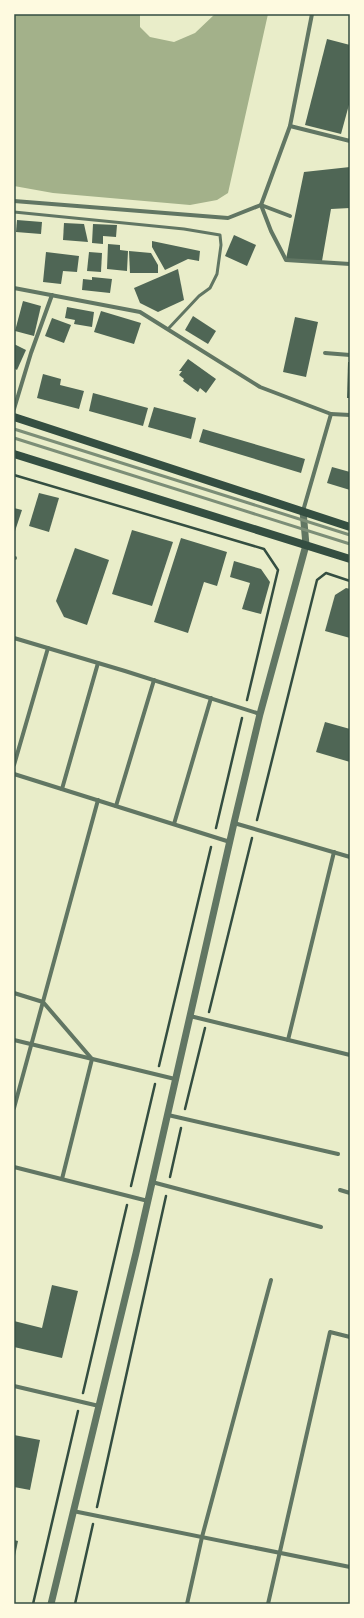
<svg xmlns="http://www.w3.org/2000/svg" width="364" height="1618" font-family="'Alegreya Sans',sans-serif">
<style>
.water{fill:#a3b18a}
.building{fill:#4f6655}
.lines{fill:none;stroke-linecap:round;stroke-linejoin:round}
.path{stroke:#344e41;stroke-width:2.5}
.service{stroke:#617663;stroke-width:3}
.minor{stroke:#617663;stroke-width:4}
.tertiary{stroke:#617663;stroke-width:7}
.secondary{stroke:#344e41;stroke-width:8}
.rail{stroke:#7c8e77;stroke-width:3}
.neatline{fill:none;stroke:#344e41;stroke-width:1.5}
</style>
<rect width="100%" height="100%" fill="#e9edc9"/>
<path class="water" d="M14,14h126v13l10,10 24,5 21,-9 20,-19h53l-40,179 -11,7 -27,5 -137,-12 -39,-7z"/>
<g class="building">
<path d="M327,39l23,6v56l-9,33 -36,-9z"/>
<path d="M350,167v41l-19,1 -9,52 -36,-2 18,-87z"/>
<path d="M17,220l25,2 -1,12 -25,-2z"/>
<path d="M64,223l20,1 4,18 -25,-2z"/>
<path d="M93,224l24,1 -1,12 -13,-1v8l-11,-1z"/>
<path d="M234,235l22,10 -9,21 -22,-10z"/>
<path d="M152,241l48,10 -1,10 -11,-2 -23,11 -13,-23z"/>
<path d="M108,244l12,1v5l8,1 -1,20 -20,-2z"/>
<path d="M129,251l22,2 7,12v8h-28z"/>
<path d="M46,252l33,4 -2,16 -14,-1 -2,13 -18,-2z"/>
<path d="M89,252l13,1 -1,19 -14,-1z"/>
<path d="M178,269l6,31 -26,12 -18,-9 -6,-15z"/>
<path d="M92,277l20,2 -2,14 -28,-3 1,-11 9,1z"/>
<path d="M23,301l18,5 -7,30 -19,-5z"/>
<path d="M67,307l27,5 -2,15 -18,-3 1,-4 -10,-2z"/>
<path d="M101,311l40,12 -7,21 -40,-12z"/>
<path d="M193,316l23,15 -8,13 -23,-14z"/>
<path d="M295,317l23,5 -12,55 -23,-5z"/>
<path d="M52,318l19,7 -7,18 -19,-7z"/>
<path d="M14,344l12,6 -9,20 -3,-2z"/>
<path d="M188,359l28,20 -10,14 -6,-5 -2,4 -15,-11 1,-2 -5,-4 3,-4h-3z"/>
<path d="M348,362h2v36h-3z"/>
<path d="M43,374l18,5 -1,6 24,6 -5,18 -42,-11z"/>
<path d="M93,393l55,15 -5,18 -54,-15z"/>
<path d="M154,407l42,11 -5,21 -43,-12z"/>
<path d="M203,429l102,30 -4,14 -102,-31z"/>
<path d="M332,467l18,5v18l-23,-7z"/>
<path d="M39,493l20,5 -10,34 -20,-6z"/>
<path d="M14,508l8,2 -8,24z"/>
<path d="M132,530l41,12 -21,64 -40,-12z"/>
<path d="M181,538l46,14 -10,34 -13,-4 -16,51 -34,-11z"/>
<path d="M75,548l34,12 -22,65 -23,-8 -8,-16z"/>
<path d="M234,561l27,8 9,13 -9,32 -19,-5 8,-26 -20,-6z"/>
<path d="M346,588l4,1v49l-25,-7 10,-36z"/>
<path d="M325,722l25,7v33l-34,-10z"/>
<path d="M52,1285l26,6 -16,67 -48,-11v-26l28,7z"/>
<path d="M14,1435l26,5 -10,50 -16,-3z"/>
<path d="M14,1540l4,1 -3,15h-1z"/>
</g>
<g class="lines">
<g class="path">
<path d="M14,475l250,74 14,21 -31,130"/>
<path d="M257,820l60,-240 9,-7 24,8"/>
<path d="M216,828l26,-110"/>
<path d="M209,1012l43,-174"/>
<path d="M159,1066l52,-219"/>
<path d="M185,1109l20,-81"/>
<path d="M170,1177l11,-49"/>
<path d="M131,1186l24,-102"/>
<path d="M83,1393l44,-188"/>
<path d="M97,1507l69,-311"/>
<path d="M33,1604l45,-193"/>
<path d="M75,1604l18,-80"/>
</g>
<path class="service" d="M14,212l170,17 36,6 1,10 -4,29 -7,14 -11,8 -31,33"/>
<g class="minor">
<path d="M290,126l60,15"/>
<path d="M14,201l214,17 33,-13 29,-79 22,-112"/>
<path d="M261,205l10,26 15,29 64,4"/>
<path d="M261,205l29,11"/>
<path d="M14,288l126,24 120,75 71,27 19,1"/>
<path d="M325,353l25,2"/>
<path d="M14,409l17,-56 21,-58"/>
<path d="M303,511l28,-97"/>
<path d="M14,558h1"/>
<path d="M14,638l111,33 135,43"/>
<path d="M14,765l34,-117"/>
<path d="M14,774l216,68"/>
<path d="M62,789l36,-126"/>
<path d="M116,806l38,-126"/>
<path d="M234,823l116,34"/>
<path d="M174,824l37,-126"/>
<path d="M14,993l29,9 49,57 -30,120"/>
<path d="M190,1016l160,39"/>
<path d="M14,1040l161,39"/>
<path d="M288,1040l46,-188"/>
<path d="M14,1108l84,-308"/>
<path d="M168,1115l170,39"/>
<path d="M14,1167l134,34"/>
<path d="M152,1182l169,45"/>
<path d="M340,1190l10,3"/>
<path d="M14,1386l85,20"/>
<path d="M73,1511l277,56"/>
<path d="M187,1604l15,-67 69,-257"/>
<path d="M268,1604l62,-272 20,5"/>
</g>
<path class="tertiary" d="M51,1604l85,-351 98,-430 26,-109 46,-169 -3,-34"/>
<g class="secondary">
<path d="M14,417l336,110"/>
<path d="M14,454l336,105"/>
</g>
<g class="rail">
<path d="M14,429l336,106"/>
<path d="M14,438l336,106"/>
</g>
</g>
<rect width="364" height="1618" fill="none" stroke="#fefae0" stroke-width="30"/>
<rect x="15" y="15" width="334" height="1588" class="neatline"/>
</svg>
